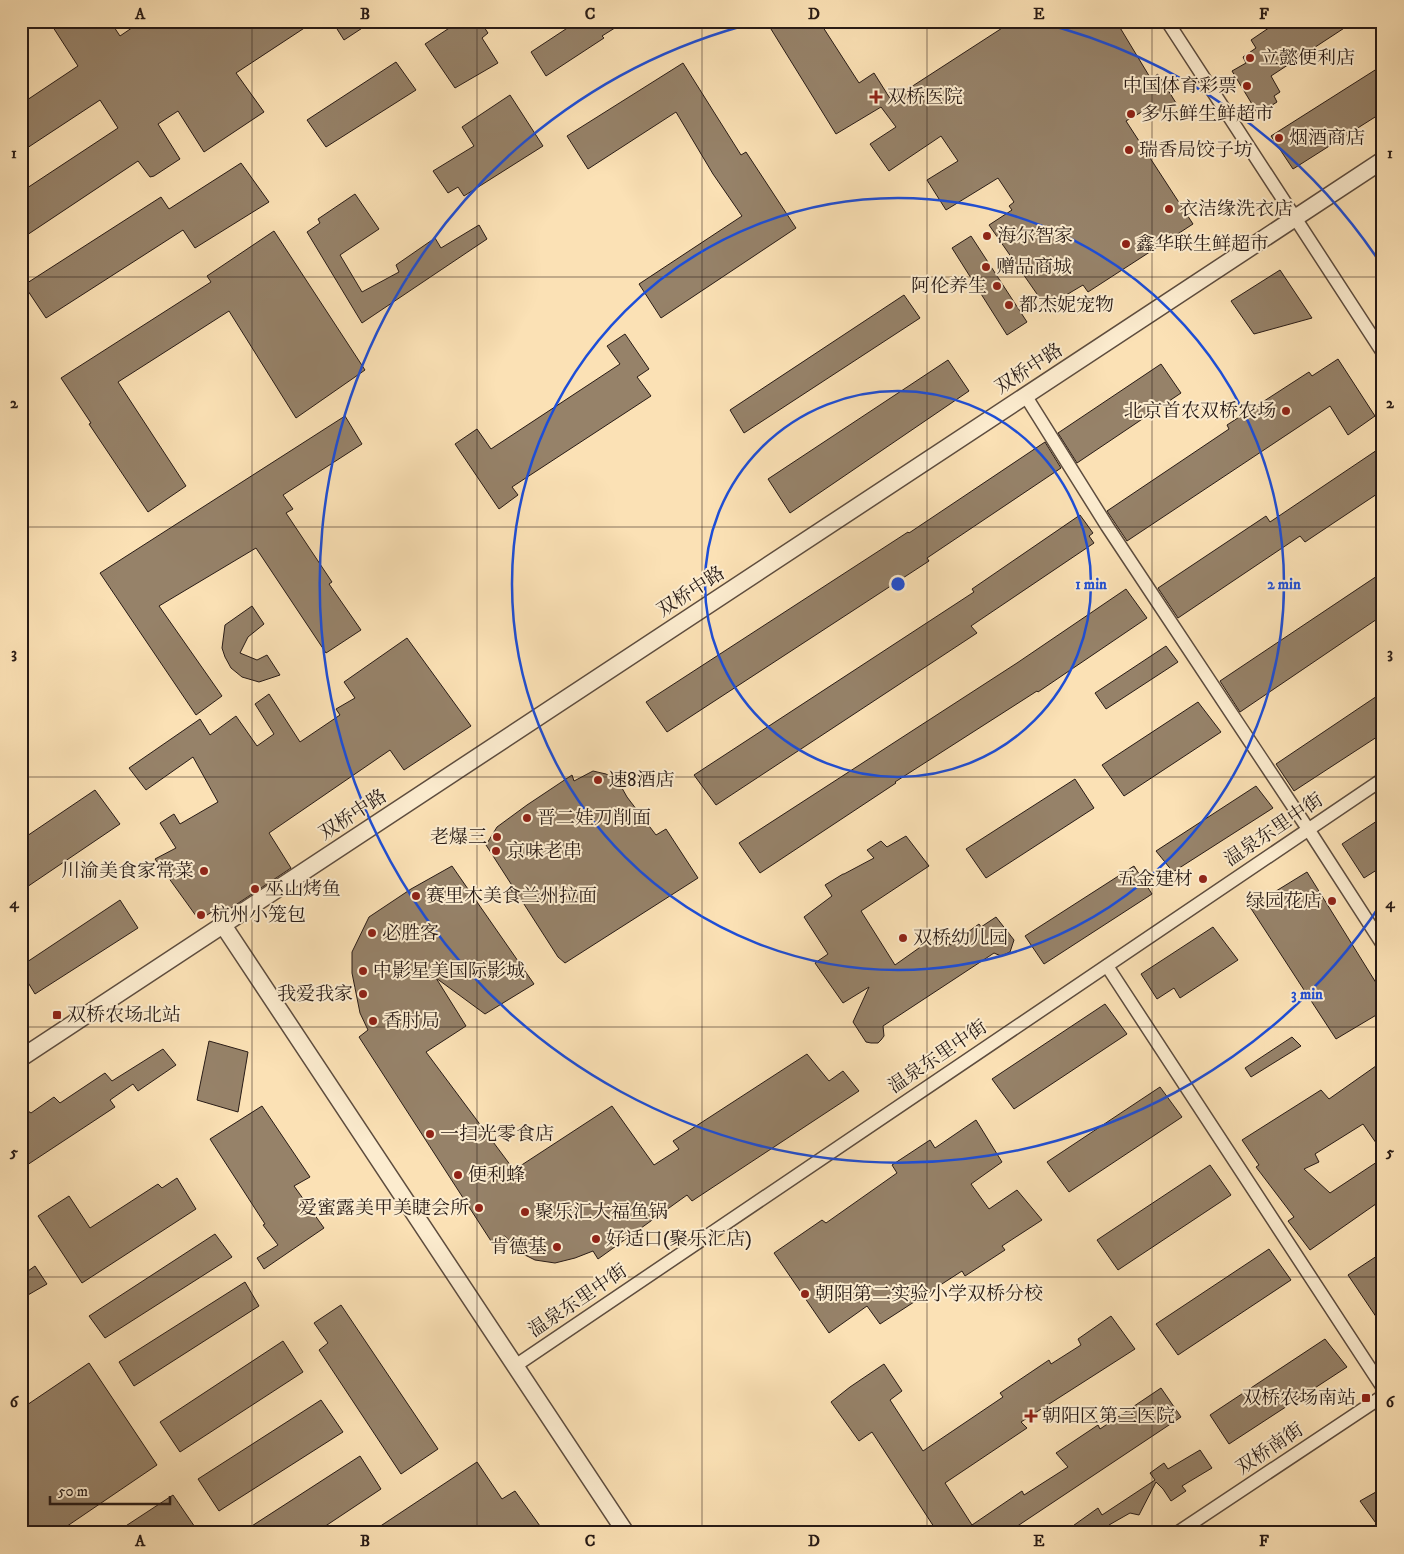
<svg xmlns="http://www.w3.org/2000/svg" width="1404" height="1554" font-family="'IM FELL DW Pica','Noto Serif SC',serif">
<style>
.building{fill:#968269;stroke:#281b16}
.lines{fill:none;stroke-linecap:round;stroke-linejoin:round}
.minor-casing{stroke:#5d4c3e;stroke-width:15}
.tertiary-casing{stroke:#5d4c3e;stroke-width:19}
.minor{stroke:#fceccf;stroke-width:12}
.tertiary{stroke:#fceccf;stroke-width:16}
.grid{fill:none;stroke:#281b16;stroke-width:1;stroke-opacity:0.55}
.ring{fill:none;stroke:#1d4ed8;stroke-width:2.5}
.poi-dot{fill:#8f2418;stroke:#fceccf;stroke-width:2}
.labels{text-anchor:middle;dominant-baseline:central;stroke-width:4;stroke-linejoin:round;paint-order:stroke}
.poi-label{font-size:19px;fill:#281b16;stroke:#fceccf;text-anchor:start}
.street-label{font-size:19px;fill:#281b16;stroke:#fceccf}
.centre{fill:#1d4ed8;stroke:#fceccf;stroke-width:2.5}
.ring-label{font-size:15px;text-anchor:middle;font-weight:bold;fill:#1d4ed8;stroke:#fceccf;stroke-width:4;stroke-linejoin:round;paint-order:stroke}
.neatline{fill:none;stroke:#281b16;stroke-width:2}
.grid-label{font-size:16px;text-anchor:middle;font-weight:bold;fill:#281b16}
</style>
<rect width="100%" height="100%" fill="#fbe1b5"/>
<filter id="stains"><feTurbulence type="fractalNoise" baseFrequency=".004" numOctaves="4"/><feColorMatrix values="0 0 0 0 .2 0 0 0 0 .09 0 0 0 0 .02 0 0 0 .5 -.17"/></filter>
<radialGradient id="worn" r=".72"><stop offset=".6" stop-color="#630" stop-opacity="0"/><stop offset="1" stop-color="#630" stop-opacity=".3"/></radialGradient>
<g class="building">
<path d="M49,21h61l10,15 22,-15h173l-79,52 28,39 -60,40 -26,-41 -20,13 22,35 -26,17 -4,1 -12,-16 -111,74 -6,-8v-35l97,-64 -18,-28 -79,52v-48l57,-38z"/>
<path d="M332,21h41l-29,19z"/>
<path d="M460,21h20l8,12 -6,5 16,25 -43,25 -30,-44z"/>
<path d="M578,21h48l-24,15 2,2 -58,38 -15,-24z"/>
<path d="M766,21h53l40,62 15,-10 17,27 122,-79h103l35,58 7,-5 18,29 -18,12 -6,-9 -26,15 67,103 -105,68 -5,-7 -37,22 -57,-82 23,-15 -3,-4 5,-4 -16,-24 -52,32 -19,-30 31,-19 -17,-25 -52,35 -19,-27 26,-17 -15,-20 -45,27z"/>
<path d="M1279,21h76l-84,55 9,16 -6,4 3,6 -19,12 -26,-43 14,-8 -3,-6 13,-9 -5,-8z"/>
<path d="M396,62l20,28 -90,57 -19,-27z"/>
<path d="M683,63l58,92 5,-3 50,76 -135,90 -22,-34 103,-68 -29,-42 -37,-62 -88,57 -21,-33z"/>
<path d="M1383,65v47l-90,57 -22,-33z"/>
<path d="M510,95l33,51 -79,50 -6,-9 -10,6 -15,-22 41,-25 -12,-19z"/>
<path d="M241,163l28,39 -74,46 -12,-18 -137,88 -22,-33 137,-88 8,12z"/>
<path d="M355,194l24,35 -39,26 22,37 37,-20 -3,-7 39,-27 6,10 38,-23 8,14 -125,84 -55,-91 13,-9 -2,-4z"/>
<path d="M274,231l91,139 -69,48 -67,-107 -111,71 68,104 -38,26 -59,-88 2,-1 -30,-45 150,-96 -4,-6z"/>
<path d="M971,236l56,86 -20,13 -55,-87z"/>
<path d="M1280,270l32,48 -58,16 -23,-33z"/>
<path d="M904,295l16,23 -176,115 -14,-23z"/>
<path d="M625,334l24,35 -12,8 14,19 -139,91 6,8 -19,14 -44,-65 22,-15 14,20 129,-85 -13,-18z"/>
<path d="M1338,359l37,57 -27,19 -18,-29 -203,135 -20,-30 122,-82 -2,-4 82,-53 3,4z"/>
<path d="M948,360l21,31 -179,122 -22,-34z"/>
<path d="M1161,364l20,29 -104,70 -19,-30z"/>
<path d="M345,416l17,28 -79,51 10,14 -7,4 46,69 -3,2 32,46 -35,23 -70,-105 -97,58 63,90 -26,19 -96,-142z"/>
<path d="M1045,442l16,26 -134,90 2,3 -262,171 -21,-30 262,-170 1,1z"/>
<path d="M1383,446v44l-78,52 -5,-6 -122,82 -20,-30 108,-72 4,6z"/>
<path d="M1080,515l13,18 -4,3 5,7 -123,83 6,7 -261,172 -22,-30 280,-183 -2,-3z"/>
<path d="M1383,572v43l-143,97 -20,-31z"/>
<path d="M1126,589l21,29 -109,74 -1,-1 -142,91 1,1 -136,90 -21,-30 278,-180z"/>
<path d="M252,606l12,18 -16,13 -8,16 17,7 10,-5 13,20 -21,7 -17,-5 -11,-9 -6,-11 -3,-9 3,-23z"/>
<path d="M407,638l64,88 -67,44 -14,-20 -121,83 22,35 -72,48 -4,-6 -16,10 -44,-61 21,-11 -16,-25 14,-9 6,10 38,-22 -25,-45 -47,33 -17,-22 71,-49 10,16 26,-19 21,30 17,-12 -19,-30 14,-10 31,48 40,-27 -4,-6 19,-11 -11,-16z"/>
<path d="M1166,646l12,16 -72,47 -11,-16z"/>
<path d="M1383,692v41l-89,58 -18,-27z"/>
<path d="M1198,702l23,30 -97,64 -22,-31z"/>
<path d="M593,771l13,3 12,7 9,16 29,38 10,-6 32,49 -133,85 -7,-6 -72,-112 11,-18 30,-22 45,-30 2,6z"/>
<path d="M1075,779l19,29 -108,70 -20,-29z"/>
<path d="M1256,786l17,22 -100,64 -17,-21z"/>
<path d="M95,790l25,34 -99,67v-51z"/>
<path d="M1383,817v49l-19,12 -22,-34z"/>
<path d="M906,836l23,30 -68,45 34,54 48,-34 7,14 29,-21 2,3 15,-10 18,23 -4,12 -9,4 -7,-3 -111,73 1,10 -3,4 -3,3h-7l-5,-1 -13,-20 16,-35 -26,16 -28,-40 13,-9 -24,-37 28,-21 -7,-11 18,-11h1l30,-16 -7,-8 14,-9 6,6z"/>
<path d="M452,866l82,118 -49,30 -49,-36 30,48 -40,26 88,118 98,-64 42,59 25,-16 -6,-8 134,-87 22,27 14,-10 16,20 -167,110 -5,-6 -89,64 -5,-8 -18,7 -20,5 -20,-3 -16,-8 -14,-16 -14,5 -132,-204 9,-7 -8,-17 -8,-40v-21l17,-35 42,-28z"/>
<path d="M1134,866l18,28 -108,70 -19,-28z"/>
<path d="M1307,872l76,122v17l-47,28 -86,-132z"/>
<path d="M120,900l18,28 -103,66 -14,-23v-5z"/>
<path d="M1213,927l25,33 -58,38 -6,-10 -17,11 -16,-25z"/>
<path d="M1105,1004l22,30 -113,75 -22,-30z"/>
<path d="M1292,1037l9,9 -50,31 -6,-9z"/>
<path d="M209,1041l39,11 -10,60 -41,-12z"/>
<path d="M163,1049l13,16 -38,26 -5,-7 -23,16 5,7 -94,62v-53l7,-5 3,2 23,-16 6,6 45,-30 7,8z"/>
<path d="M1383,1061v92l-20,-29 -48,30 4,8 -15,7 26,24 53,-35v41l-73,51 -22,-29 6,-4 -38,-50 3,-2 -17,-25 79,-50 8,9z"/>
<path d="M1160,1087l22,30 -113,75 -22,-30z"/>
<path d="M262,1106l48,71 -16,9 30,42 -60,41 -7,-11 21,-13 -15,-20 2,-1 -55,-85z"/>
<path d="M976,1120l26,42 -31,22 18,25 28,-19 25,30 -40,26 3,4 -40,26 -3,-5 -82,53 -13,-18 -38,27 -55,-80 48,-33 4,3 71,-50 -5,-8 38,-25 5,8z"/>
<path d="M1210,1165l21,30 -113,75 -21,-30z"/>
<path d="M177,1178l19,31 -114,74 -44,-67 31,-20 21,32 68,-44 4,4z"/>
<path d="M215,1234l17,23 -127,81 -16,-22z"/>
<path d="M1269,1249l22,31 -113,75 -22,-31z"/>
<path d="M1383,1252v75l-35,-52z"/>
<path d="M35,1266l12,18 -26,15v-23z"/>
<path d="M245,1282l14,24 -125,80 -15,-24z"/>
<path d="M341,1305l97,144 -37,25 -82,-124 9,-7 -14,-20z"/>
<path d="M1111,1316l24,33 -114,73 6,6 -82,55 27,42 50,-34 2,4 44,-28 -12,-14 42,-28 2,4 61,-41 20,29 -174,116h-69l-66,-101 -13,9 -28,-39 19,-15 34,-23 18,27 -12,9 33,51 80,-54 -3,-4 49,-33 2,4 30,-19 -3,-6z"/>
<path d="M1325,1339l22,28 -118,77 -19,-29z"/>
<path d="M283,1341l20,31 -123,80 -20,-30z"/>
<path d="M89,1363l68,102 -100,68h-36v-124z"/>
<path d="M321,1400l22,32 -124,79 -21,-32z"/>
<path d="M1200,1450l12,18 -30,18 4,5 -15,10 -8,-12 -7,-7 -17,33 -9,-2 -21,12 5,8h-51l35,-25 4,7 53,-35 -5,-7 14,-10 4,6z"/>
<path d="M360,1456l21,33 -66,44h-74z"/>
<path d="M477,1462l25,37 13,-8 25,35 -9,7h-161z"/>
<path d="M1383,1488v45l-23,-32z"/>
<path d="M173,1495l26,38h-84z"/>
</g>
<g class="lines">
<defs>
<g id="minor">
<path d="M1167,21l216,332"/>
<path d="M1025,395l82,131 205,309 71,110"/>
<path d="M1107,966l276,422"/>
<path d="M515,1366l868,-587"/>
<path d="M1177,1533l206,-137"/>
</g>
<g id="tertiary">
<path d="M223,925l403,608"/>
<path d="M21,1058l1362,-898"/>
</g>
</defs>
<use href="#minor" class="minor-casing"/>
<use href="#tertiary" class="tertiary-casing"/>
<use href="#minor" class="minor"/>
<use href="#tertiary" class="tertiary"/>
</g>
<path class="grid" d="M252,21v1512M477,21v1512M702,21v1512M927,21v1512M1152,21v1512M21,277h1362M21,527h1362M21,777h1362M21,1027h1362M21,1277h1362"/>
<g class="ring">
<circle cx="898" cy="584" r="193"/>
<circle cx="898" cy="584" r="386"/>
<path d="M1381 904A579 579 0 1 1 758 22M1038 22A579 579 0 0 1 1381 264"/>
</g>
<g class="poi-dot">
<circle cx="1250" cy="58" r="5"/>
<circle cx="1247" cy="86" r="5"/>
<path d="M873.5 89.5h5v5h5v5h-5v5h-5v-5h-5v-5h5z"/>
<circle cx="1131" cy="114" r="5"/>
<circle cx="1279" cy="138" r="5"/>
<circle cx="1129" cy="150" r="5"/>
<circle cx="1169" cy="209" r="5"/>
<circle cx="987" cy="236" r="5"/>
<circle cx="1126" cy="244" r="5"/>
<circle cx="986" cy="267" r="5"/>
<circle cx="997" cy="286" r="5"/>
<circle cx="1009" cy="305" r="5"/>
<circle cx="1286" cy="411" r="5"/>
<circle cx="598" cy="780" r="5"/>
<circle cx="527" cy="818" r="5"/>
<circle cx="497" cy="837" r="5"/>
<circle cx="496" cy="851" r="5"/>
<circle cx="204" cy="871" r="5"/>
<circle cx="1203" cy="879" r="5"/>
<circle cx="255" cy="889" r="5"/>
<circle cx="416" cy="896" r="5"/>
<circle cx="1332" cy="901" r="5"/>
<circle cx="201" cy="915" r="5"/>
<circle cx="372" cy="933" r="5"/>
<circle cx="903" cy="938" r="5"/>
<circle cx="363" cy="971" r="5"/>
<circle cx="363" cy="994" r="5"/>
<rect x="52" y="1010" width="10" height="10" rx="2.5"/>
<circle cx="373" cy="1021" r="5"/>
<circle cx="430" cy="1134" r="5"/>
<circle cx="458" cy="1175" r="5"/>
<circle cx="479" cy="1208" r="5"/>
<circle cx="525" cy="1212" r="5"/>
<circle cx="596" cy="1239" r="5"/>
<circle cx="557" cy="1247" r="5"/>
<circle cx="805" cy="1294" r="5"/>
<rect x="1361" y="1393" width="10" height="10" rx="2.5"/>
<path d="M1028.5 1408.5h5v5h5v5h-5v5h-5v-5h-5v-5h5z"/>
</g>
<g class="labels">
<g class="poi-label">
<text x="1260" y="58">立懿便利店</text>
<text x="1237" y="86" text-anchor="end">中国体育彩票</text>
<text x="887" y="97">双桥医院</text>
<text x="1141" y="114">多乐鲜生鲜超市</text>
<text x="1289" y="138">烟酒商店</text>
<text x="1139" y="150">瑞香局饺子坊</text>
<text x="1179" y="209">衣洁缘洗衣店</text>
<text x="997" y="236">海尔智家</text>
<text x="1136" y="244">鑫华联生鲜超市</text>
<text x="996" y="267">赠品商城</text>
<text x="987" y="286" text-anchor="end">阿伦养生</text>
<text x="1019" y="305">都杰妮宠物</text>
<text x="1276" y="411" text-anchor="end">北京首农双桥农场</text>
<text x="608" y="780">速8酒店</text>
<text x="537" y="818">晋二娃刀削面</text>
<text x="487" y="837" text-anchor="end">老爆三</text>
<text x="506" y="851">京味老串</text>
<text x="194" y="871" text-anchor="end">川渝美食家常菜</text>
<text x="1193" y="879" text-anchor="end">五金建材</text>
<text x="265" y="889">巫山烤鱼</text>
<text x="426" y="896">赛里木美食兰州拉面</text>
<text x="1322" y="901" text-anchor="end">绿园花店</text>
<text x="211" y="915">杭州小笼包</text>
<text x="382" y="933">必胜客</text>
<text x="913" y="938">双桥幼儿园</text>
<text x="373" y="971">中影星美国际影城</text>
<text x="353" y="994" text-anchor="end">我爱我家</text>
<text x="67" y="1015">双桥农场北站</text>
<text x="383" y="1021">香肘局</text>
<text x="440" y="1134">一扫光零食店</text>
<text x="468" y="1175">便利蜂</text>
<text x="469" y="1208" text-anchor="end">爱蜜露美甲美睫会所</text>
<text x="535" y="1212">聚乐汇大福鱼锅</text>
<text x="606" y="1239">好适口(聚乐汇店)</text>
<text x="547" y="1247" text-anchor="end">肯德基</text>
<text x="815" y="1294">朝阳第二实验小学双桥分校</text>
<text x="1356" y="1398" text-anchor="end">双桥农场南站</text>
<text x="1042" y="1416">朝阳区第三医院</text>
</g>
<g class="street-label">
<text transform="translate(1029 369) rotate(-33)">双桥中路</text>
<text transform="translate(691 592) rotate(-33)">双桥中路</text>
<text transform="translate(353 815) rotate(-33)">双桥中路</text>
<text transform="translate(1274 830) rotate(-34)">温泉东里中街</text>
<text transform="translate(938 1057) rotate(-34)">温泉东里中街</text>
<text transform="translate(578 1301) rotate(-34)">温泉东里中街</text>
<text transform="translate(1270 1449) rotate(-34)">双桥南街</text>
</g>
</g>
<circle cx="898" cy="584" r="8" class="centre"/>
<g class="ring-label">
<text x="1091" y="589">1 min</text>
<text x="1284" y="589">2 min</text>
<text x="1307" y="999">3 min</text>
</g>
<rect width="1404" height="1554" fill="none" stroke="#fbe1b5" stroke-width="55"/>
<path d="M50 1496v8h120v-8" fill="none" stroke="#281b16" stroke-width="2.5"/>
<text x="58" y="1496" font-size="15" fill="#281b16" stroke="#fceccf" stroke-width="4" paint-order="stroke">50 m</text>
<rect x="28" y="28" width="1348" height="1498" class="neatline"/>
<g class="grid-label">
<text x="140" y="19">A</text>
<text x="365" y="19">B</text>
<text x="590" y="19">C</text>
<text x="814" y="19">D</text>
<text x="1039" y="19">E</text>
<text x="1264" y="19">F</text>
<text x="14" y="158">1</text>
<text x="1390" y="158">1</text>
<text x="14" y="408">2</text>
<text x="1390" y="408">2</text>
<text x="14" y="658">3</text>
<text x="1390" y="658">3</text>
<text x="14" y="908">4</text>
<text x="1390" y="908">4</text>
<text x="14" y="1157">5</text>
<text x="1390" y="1157">5</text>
<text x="14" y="1407">6</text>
<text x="1390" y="1407">6</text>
<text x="140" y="1546">A</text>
<text x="365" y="1546">B</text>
<text x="590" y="1546">C</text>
<text x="814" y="1546">D</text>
<text x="1039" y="1546">E</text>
<text x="1264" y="1546">F</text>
</g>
<rect width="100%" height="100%" filter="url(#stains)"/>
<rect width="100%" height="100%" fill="url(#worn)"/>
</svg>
